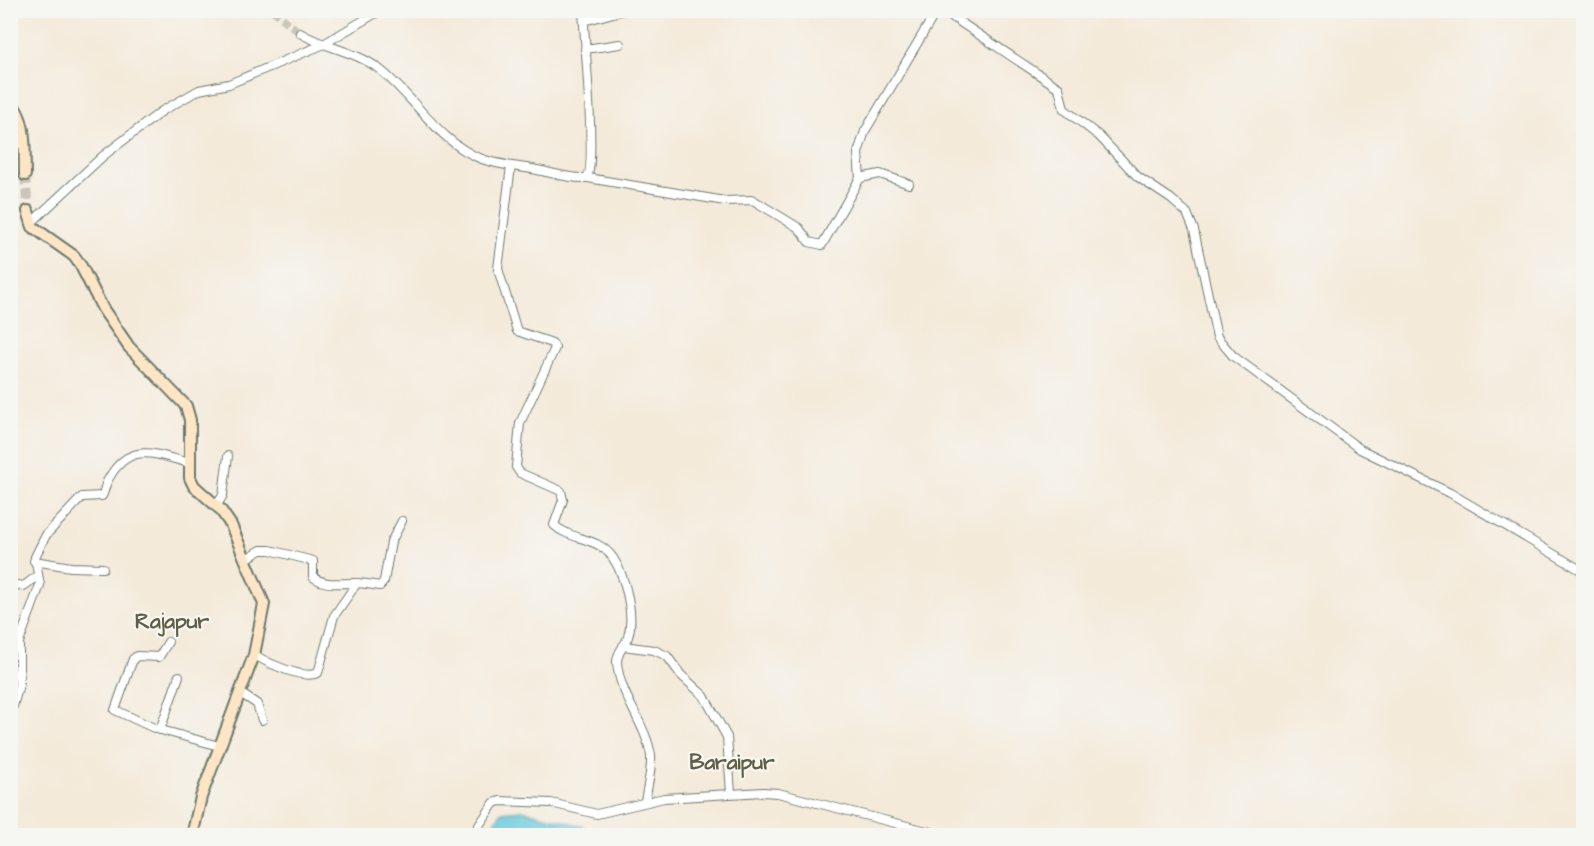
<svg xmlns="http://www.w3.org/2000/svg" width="1594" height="846" font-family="'Architects Daughter',sans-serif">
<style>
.water{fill:#60c6dd;stroke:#408288;stroke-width:1.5}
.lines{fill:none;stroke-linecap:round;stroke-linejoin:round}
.street-tunnel{stroke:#c9c7b9;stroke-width:8;stroke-dasharray:8 4;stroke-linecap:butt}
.secondary-tunnel{stroke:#c9c7b9;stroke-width:10;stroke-dasharray:10 5;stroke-linecap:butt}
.street-casing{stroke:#6a7a6e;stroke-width:10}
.secondary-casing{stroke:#6a7a6e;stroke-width:14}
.street{stroke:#fff;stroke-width:8}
.secondary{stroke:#fee5c5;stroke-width:10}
.labels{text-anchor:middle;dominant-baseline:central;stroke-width:4.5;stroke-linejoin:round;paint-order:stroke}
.quarter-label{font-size:21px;font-weight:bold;fill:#615e46;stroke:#f6f6f2}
</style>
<rect width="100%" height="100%" fill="#f6f6f2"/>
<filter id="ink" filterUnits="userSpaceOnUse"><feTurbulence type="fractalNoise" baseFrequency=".0167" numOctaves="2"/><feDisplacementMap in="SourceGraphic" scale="12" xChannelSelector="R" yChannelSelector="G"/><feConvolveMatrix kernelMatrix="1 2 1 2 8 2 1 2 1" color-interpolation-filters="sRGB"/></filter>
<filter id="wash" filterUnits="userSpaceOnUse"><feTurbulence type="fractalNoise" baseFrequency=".008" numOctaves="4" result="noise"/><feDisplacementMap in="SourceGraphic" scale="24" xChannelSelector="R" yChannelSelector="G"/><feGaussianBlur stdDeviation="1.35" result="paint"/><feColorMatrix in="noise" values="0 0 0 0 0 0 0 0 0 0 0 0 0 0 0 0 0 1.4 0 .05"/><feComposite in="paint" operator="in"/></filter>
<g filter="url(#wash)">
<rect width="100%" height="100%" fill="#f4eada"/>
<path class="water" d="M522,810l61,16 -1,9h-94l3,-8 11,-15z"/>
</g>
<g filter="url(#ink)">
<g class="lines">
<path class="street-tunnel" d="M273,10l27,23"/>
<path class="secondary-tunnel" d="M25,175l3,36"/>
<defs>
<g id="street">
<path d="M942,10l117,78 5,21 35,27 39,41 33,22 16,14 7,17 23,107 16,19 127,93 90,44 134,79"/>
<path d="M584,21l40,-11"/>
<path d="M300,33c25,15 56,18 79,36 35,27 60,74 103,90 16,6 33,7 50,10 18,3 36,10 54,9 11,-7 -2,-145 -3,-168"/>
<path d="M585,49l35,-5"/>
<path d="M10,148l13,-7"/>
<path d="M511,166l-13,103 19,62 35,12 3,5 -35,75 -4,44 4,6 41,18 2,9 -9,25c17,16 44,11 59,33 12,18 22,57 15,79 -3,10 -11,14 -11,25 2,33 29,61 34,94 1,15 -4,31 -6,46"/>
<path d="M588,178l137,23 28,-1 46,28 10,14 13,3 38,-67 -2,-25 7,-22 72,-121"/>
<path d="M860,178l20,-4 29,10"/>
<path d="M31,223l72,-67 59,-45 37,-21 30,-6 93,-39 59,-35"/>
<path d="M216,507l7,-12 5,-39"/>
<path d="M246,559l15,-9h9l43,11v16c14,10 27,5 43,6 8,0 16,2 24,3l4,-5 7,-39 11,-21"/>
<path d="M34,561l37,6 32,1"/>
<path d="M10,584l14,2 13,-10"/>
<path d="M168,642l-9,15 -22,-1 -4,3 -18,51 39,18 65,18"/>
<path d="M623,646l31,4 13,6 14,19 23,21 23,41 4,56"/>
<path d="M254,655c14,8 49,25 64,18l16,-57 23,-33"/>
<path d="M10,673l10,3"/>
<path d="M240,693l17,11 5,16"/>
<path d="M10,717l9,-32v-43l21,-57 -5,-28 11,-22 36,-38 20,-1c3,-6 3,-12 7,-18 21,-37 46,-24 80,-15"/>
<path d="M160,730l19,-54"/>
<path d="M472,836l22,-33 6,-2 51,2 46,11 67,-16 99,-6 15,1 168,43"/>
</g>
<g id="secondary">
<path d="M10,102c18,17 14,50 15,73"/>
<path d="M28,211l5,16 41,29 7,10 22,43 26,38 57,59 4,14v58l4,8 26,23 11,16 33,79 -10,51 -53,142 -9,39"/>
</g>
</defs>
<use href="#street" class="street-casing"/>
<use href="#secondary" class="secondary-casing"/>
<use href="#street" class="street"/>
<use href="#secondary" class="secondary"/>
</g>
</g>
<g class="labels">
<g class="quarter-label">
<text x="172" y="621">Rajapur</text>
<text x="732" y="762">Baraipur</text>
</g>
</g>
<rect width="1594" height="846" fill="none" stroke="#f6f6f2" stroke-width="36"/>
</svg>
